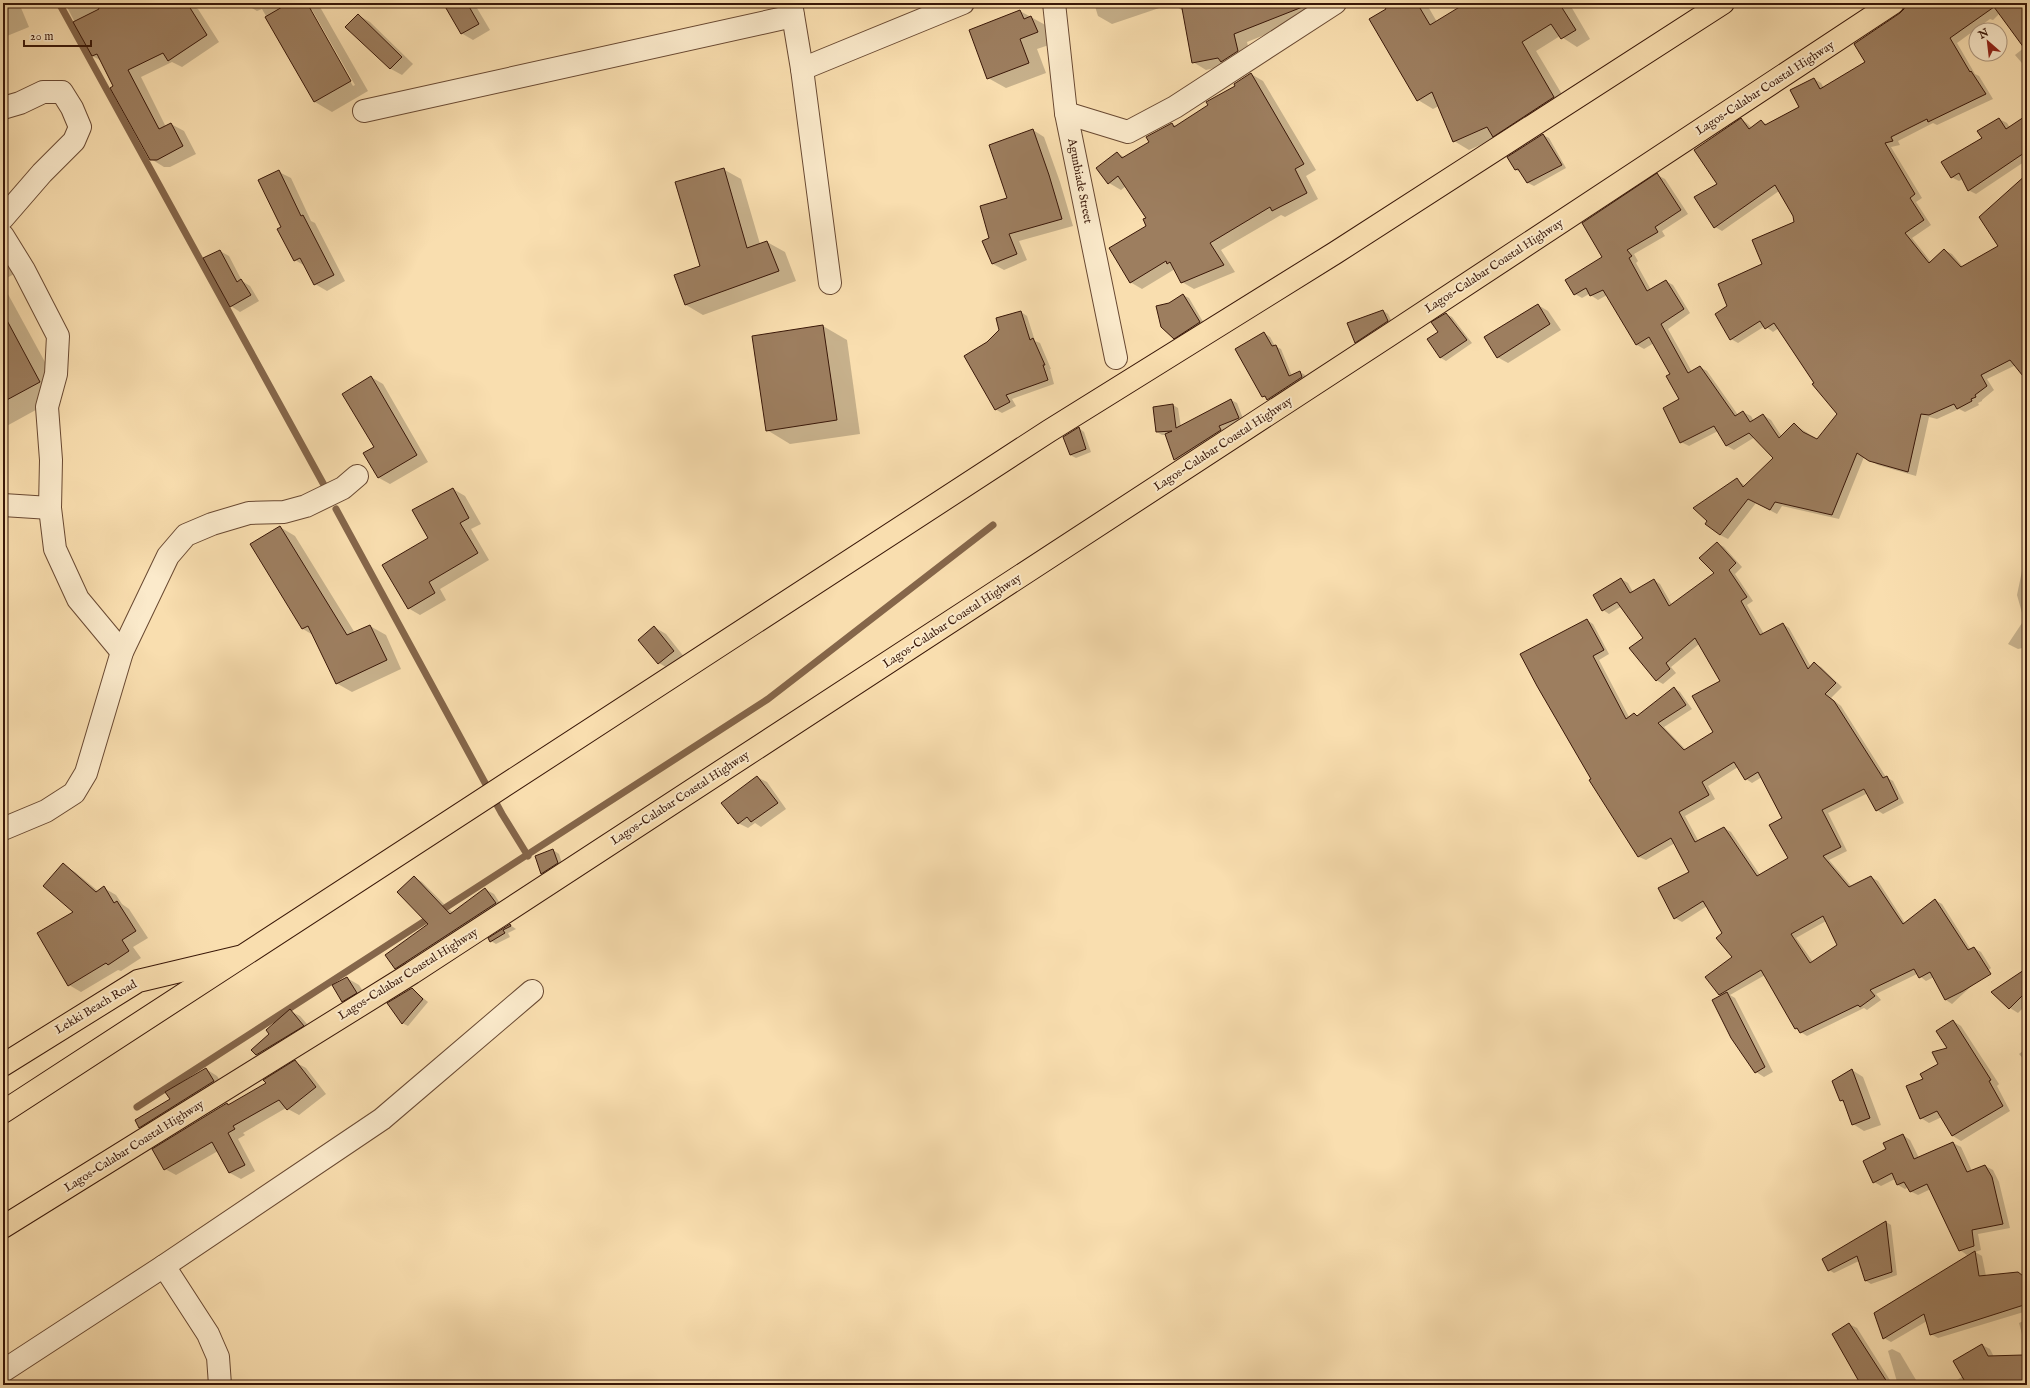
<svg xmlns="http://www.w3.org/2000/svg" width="2030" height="1388" font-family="'IM FELL English',serif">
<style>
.shadow{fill:#0003;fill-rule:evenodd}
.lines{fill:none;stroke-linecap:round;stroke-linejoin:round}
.stream{stroke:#85664a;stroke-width:7}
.building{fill:#9d7e5f;stroke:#391708;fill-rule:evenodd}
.minor-casing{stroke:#694932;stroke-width:24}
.major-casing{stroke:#391708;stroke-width:24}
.highway-casing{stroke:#391708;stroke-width:24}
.minor{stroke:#fbeacb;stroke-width:22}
.major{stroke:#f9deaf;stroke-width:22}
.highway{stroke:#f9deaf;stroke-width:22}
.labels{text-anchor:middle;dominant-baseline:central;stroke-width:4;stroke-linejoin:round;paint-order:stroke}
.street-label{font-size:12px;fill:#391708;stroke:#fbeacb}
</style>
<rect width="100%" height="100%" fill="#f9deaf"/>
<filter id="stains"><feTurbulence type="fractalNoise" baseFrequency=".005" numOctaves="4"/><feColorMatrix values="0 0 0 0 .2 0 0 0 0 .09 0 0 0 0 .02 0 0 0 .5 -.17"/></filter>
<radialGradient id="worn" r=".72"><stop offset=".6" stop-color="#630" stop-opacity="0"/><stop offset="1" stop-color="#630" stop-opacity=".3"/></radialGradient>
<g class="shadow">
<path d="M3,3h16l10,24 -22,9 -4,-2z"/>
<path d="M65,3h123l10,6 21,33 -37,25 -10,-5 -31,15 25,50 5,-3 13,7 12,23 -26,13h-6l-13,-8 -49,-98 -10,-5z"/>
<path d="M244,3h43l1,2 3,-2h23l6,4 48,84 -36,21 -17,-10 -53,-93 -5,2zM310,10h2l43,75 -2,1z"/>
<path d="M444,3h30l16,27 -17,10 -12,-7z"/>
<path d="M1094,3h80l-62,21 -14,-8z"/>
<path d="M1175,3h164l-14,8 -78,31 4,17 -45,11 -13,-8 -10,-51 -6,-4z"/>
<path d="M1383,3h43l11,19 31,-19h101l21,36 -13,8 -17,-11 -24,15 33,55 -100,44 -15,-9 -15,-35 -6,3 -15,-9 -31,-90z"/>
<path d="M1906,3h121v66l-12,-14 10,-8 -25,-34 -7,7 -3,-1 -33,24 18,31 4,2 14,23 -56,26 -4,-2 -35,18 2,4 -9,2 31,51 -6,4 15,23 -19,13 19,24 13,-12 8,4 11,13 37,-21 27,-70v201l-11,-12 -29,14 7,11 -12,10v1l-4,2 1,2 -14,7 -6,-3 -22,10 -8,-2 -13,59 -38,-11 -14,-8 -25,62 -57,-13 -5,8 -21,-11 -28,36 -8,-4 17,-55 9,6 28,-28 -19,-21 -21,13 -7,-4 -9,-15 -29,15 -8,-4 -1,-42 -9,-26 -17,-31 -10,6 -7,-4 -30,-50 -9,5 -9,-6 -7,4 -7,-4 29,-37 53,-82 8,4 23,35 -26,17 3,5 -31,18 4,7 -2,2 15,27 15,-9 7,4 17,28 -22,16 24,43 8,-5 7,4 31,44 5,-3 8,4 3,5 9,-6 8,5 11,17 12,-13 24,16 20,-26 -59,-86 -6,4 -8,-6 -27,17 -7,-4 -2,-33 66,-84 -1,-6 -15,-25 -57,40 -7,-4 3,-43 23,-65 7,5 4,4 9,-7 7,4 32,-17 14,-29 7,4 3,5 42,-26 39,-53z"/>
<path d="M1020,11l29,16 6,16 -18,6 9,24 -40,15 -18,-10z"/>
<path d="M358,15l12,7 43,42 -11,11 -11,-6 -44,-42z"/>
<path d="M1251,74l12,7 53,89 -10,6 12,23 -33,18 -4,-2 -60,35 14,22 -41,17 -12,-7 -7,-13 -33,20 -12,-7 18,-56 -1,-8 -21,-32 -5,4 -12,-7 8,-30 7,4 26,-15 22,-18 4,2 33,-21z"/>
<path d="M2027,116v44l-51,34 -8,-4 -5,-11 -4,2 -8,-4 48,-58 8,4 3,5z"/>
<path d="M1033,130l11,7 16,45 13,44 -54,15 8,19 -23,10 -11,-6 -3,-26 18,-40z"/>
<path d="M1543,135l6,3 17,30 -32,18 -6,-3 -6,-10 -6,-3 -7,-13z"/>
<path d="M723,169l18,10 19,65 7,-2 18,10 11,29 -93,34 -17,-10 -11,-29 26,-10z"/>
<path d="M279,172l12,6 20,43 4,2 30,58 -18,10 -12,-7 -10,-18 -10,-6 -13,-33z"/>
<path d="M220,251l9,5 13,25 8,5 9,15 -19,11 -9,-6z"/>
<path d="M3,253l13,20 -13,7z"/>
<path d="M3,285l60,110 -60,33z"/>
<path d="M1183,295l6,3 16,27 -25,16 -6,-3 -5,-34z"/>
<path d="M1538,305l10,6 13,19 -53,33 -11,-6z"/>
<path d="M1383,311l5,3 5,10 -32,21 -5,-3z"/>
<path d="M1021,312l6,4 8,25 5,2 11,26h-1l4,15 -42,15 4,7 -14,7 -7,-4 -7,-66z"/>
<path d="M1446,314l6,3 20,26 -26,18 -5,-3 -13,-19 11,-7z"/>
<path d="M823,326l24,14 13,94 -70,10 -23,-14z"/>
<path d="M1264,333l6,4 5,9 6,3 11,27 8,-4 5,3 2,5 -34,22 -10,-6z"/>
<path d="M371,377l12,7 45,78 -38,22 -11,-6 -14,-24 11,-7z"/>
<path d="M1231,400l6,3 7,18 -20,8 2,4 -46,29 -5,-3 -9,-24h-4l-5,-3 16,-27 5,3 3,19z"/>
<path d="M1079,428l5,4 7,20 -15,6 -6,-3z"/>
<path d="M453,489l12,7 16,28 -10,5 18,31 -49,29 6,11 -26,15 -12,-7 21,-69 -15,-29z"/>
<path d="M280,527l15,9 60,97 15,-7 16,9 15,34 -49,23 -16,-9 -23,-48 -10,-6 -52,-84z"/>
<path d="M1717,543l7,4 18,20 -7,7 18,27 -6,4 17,29 19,-10 6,4 22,39 4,-3 6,3 21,20 -11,11 10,8 45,71 7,4 11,22 -21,11 -6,-4 -9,-17 -40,20 19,38 -18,9 23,27 19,-10 7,4 27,42 30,-23 7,4 29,46 3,-2 7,4 10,16 -39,36 -6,-4 -12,-23 -8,4 -9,-7 -41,20 5,6 -14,10 -3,-2 -57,28 -11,-7 -31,-54 -35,20 5,3 38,74 -9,5 -8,-5 -34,-76 -3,-2 15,-37 -11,-23 -16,-28 -25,16 -7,-4 16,-46 -16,-29 -29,17 -7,-3 -48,-77 2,-1 -6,-159 6,4 16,30 -10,6 30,57 5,-3 4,2 36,-28 6,4 12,17 -28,18 22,23 29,-18 6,-50 -22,-38 -28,23 5,6 -13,11 -7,-4 -12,-42 -22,-32 -13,8 -6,-4 18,-31 7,4 5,9 21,-12 6,4 12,21 43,-32zM1738,767l8,12 6,4 10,-6 21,42 7,40 -30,16 -29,-43 -7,-4 -25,14 -14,-26 30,-17 -7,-13zM1826,921l13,24 -26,17 -17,-24z"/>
<path d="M2027,570v67h-2v3l2,-1v8l-9,2 -10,-5 16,-24 -7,-25 5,-24z"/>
<path d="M654,627l12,7 19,24 -14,12 -12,-7 -19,-23z"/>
<path d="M757,777l10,5 19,27 -25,18 -6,-4 -7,5 -10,-5z"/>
<path d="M553,850l6,4 4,12 -15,10 -6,-3z"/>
<path d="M63,865l12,7 23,19 6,-3 12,7 6,9 7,5 19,29 -15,9 8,11 -20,13 -3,-1 -37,22 -12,-7 6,-73z"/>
<path d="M414,877l8,5 31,31 32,-24 9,5 9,14 -99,65 -8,-5 34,-44z"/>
<path d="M510,925l6,4 -8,4 2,4 -14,7 -5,-3 -2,-2z"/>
<path d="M2027,969v35l-9,9 -8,-5z"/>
<path d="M347,978l12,7 9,14 -14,9 -11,-7z"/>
<path d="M412,989l16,13 -20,24 -6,-3z"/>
<path d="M290,1011l10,5 13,15 -47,29 -9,-6z"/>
<path d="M1953,1021l8,5 38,58 -2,2 13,25 -49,30 -8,-5 -11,-19 -13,6 -8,-5 3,-38 15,-15 9,-17z"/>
<path d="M2027,1048v15l-8,-9z"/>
<path d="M295,1062l11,6 20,26 -27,21 -13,-7 -43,25 2,2 -7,4 17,32 -14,8 -11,-6 -12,-22 -42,24 -11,-6 62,-65 2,2 38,-22z"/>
<path d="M206,1069l11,7 8,12 -73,46 -12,-7z"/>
<path d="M1852,1070l11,7 18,48 -17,6 -11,-7 -7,-21 -5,-2z"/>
<path d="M1903,1135l7,5 9,18 34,-15 8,4 11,24 13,-5 8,4 6,12 11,46 -32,6 3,16 -6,2 7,4 4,20 41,-1v36l-89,27 -7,-4 -4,-13 -36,21 -7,-4 88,-85 -5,2 -7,-5 -29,-61 -13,6 -8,-4 -2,-4 -3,2 -7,-4 -3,-6 -14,7 -7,-4 13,-32z"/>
<path d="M1886,1222l5,3 6,50 -26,9 -5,-3 -7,-20 -25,12 -5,-3z"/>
<path d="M2027,1319v34l-8,-30z"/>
<path d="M1849,1324l8,4 36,57h-31z"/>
<path d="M1982,1345l8,4 4,8 33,-1v29h-77l13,-9 -9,-15z"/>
<path d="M1892,1349l8,4 19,32h-21l-10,-34z"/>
</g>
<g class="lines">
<g class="stream">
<path d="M59,3l265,482"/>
<path d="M336,509l166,305 26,42"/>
<path d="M137,1107l631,-408 225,-174"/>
</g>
</g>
<g class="building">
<path d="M96,3h91l20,32 -39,26 -5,-8 -35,17 31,59 12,-6 12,23 -26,14h-7l-40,-72 3,-2 -16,-32 -5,2 -19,-34 26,-13z"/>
<path d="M289,3h18l44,78 -37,21 -49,-85z"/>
<path d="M443,3h24l12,21 -18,10z"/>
<path d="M1181,3h129v1l-76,30 4,17 -17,11 -3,-4 -26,5z"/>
<path d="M1382,3h35l13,22 36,-22h93l17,27 -15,9 -10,-15 -29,18 32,55 -61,40 -6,-10 -34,15 -21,-50 -15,9 -48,-82 17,-10z"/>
<path d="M1905,3h122v49l-33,-45 -44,31 20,34 1,-1 15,23 -58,28 -1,-3 -36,18 2,4 -8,2 30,51 -5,4 14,22 -19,13 24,30 15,-14 17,18 37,-21 -19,-29 48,-43v207l-17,-21 -29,15 6,11 -12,9 1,2 -5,2 1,2 -15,8 -3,-5 -25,11 -8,-1 -13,58 -39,-11 -12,-8 -25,62 -57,-13 -5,8 -22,-11 -28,36 -15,-11 2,-3 -14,-13 44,-30 6,9 30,-29 -24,-25 -23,13 -12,-20 -34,17 -17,-35 16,-9 -13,-23 4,-2 -21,-37 -13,8 -33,-55 -13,6 -4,-8 -12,7 -9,-15 37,-23 -20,-34 75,-50 24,37 -26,17 3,5 -31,18 5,6 -3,2 18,33 19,-11 18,29 -23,15 27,49 12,-7 35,50 8,-5 7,11 13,-8 16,24 15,-15 9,9 14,7 20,-25 -25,-30 2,-1 -40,-60 -9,6 -5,-8 -30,19 -15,-26 12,-8 -9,-22 44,-20 -10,-24 42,-18 -1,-6 -18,-31 -61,43 -20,-31 23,-13 -23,-34 47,-32 8,11 12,-9 4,5 34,-18 -9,-17 24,-12 6,11 45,-27 -11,-18 46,-31 4,-4z"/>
<path d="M1020,10l4,9 7,-3 7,16 -18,7 9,24 -42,16 -18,-49z"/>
<path d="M358,14l44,43 -12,12 -45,-42z"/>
<path d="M1251,73l53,91 -9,5 12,24 -35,18 -2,-4 -60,36 14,22 -43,18 -11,-21 -3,2 -1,-3 -36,22 -21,-35 37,-22 -3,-7 3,-1 -28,-42 -10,8 -12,-16 21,-16 5,6 27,-16 -3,-5 26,-14 2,4 34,-22 -2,-3 29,-16 -1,-2z"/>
<path d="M2027,115v36l-59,40 -9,-18 -8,5 -10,-16 41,-24 -5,-7 22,-13 7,11z"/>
<path d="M1033,129l16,46 13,44 -53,15 8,20 -25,10 -10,-23 7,-3 -9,-32 27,-8 -18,-53z"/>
<path d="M1543,134l19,31 -35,18 -9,-14 -3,1 -8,-13z"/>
<path d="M724,168l23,80 20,-7 12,30 -94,34 -11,-30 26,-9 -25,-84z"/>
<path d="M279,170l22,46 2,-1 31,60 -20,10 -14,-27 -6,3 -17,-32 4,-2 -23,-47z"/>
<path d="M220,250l17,32 4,-3 10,16 -21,12 -27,-49z"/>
<path d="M1183,294l17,28 -26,17 -13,-12 -5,-21 13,-3z"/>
<path d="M1538,304l12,20 -53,34 -13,-21z"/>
<path d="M1383,310l5,11 -33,22 -8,-20z"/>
<path d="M1021,311l9,29 3,-2 12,27h-2l5,15 -42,15 4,7 -15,8 -31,-54 23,-14 12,-12 -3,-12z"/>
<path d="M3,313l37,69 -37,20z"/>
<path d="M1446,313l21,27 -27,18 -13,-19 11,-7 -7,-10z"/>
<path d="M823,325l14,95 -71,11 -14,-95z"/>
<path d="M1264,332l8,14 4,-1 13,31 11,-5 2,6 -35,23 -2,-4 -3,1 -27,-48z"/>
<path d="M371,376l46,79 -39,23 -15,-25 11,-6 -32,-53z"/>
<path d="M1231,399l8,19 -20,8 2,4 -47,30 -9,-26 7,-3 -16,1 -3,-25 20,-3 3,24z"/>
<path d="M1079,427l7,22 -16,6 -7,-18z"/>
<path d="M453,488l16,30 -9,5 18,30 -49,29 6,11 -27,16 -26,-44 46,-27 -16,-28z"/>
<path d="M280,526l67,109 23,-10 17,35 -51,24 -28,-58 -6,3 -52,-85z"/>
<path d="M1717,542l19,21 -7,7 18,27 -6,4 19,34 23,-12 25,46 6,-7 22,21 -11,11 9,7 49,77 4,-2 11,23 -22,12 -12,-22 -42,21 19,37 -18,9 26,31 22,-11 32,48 32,-25 33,51 6,-3 17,27 -28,17 -18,9 -15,-28 -11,6 -5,-9 -44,21 5,6 -15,11 -2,-2 -58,28 -3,-5 -2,1 -34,-59 -42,25 -14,-18 27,-20 -16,-19 6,-5 -19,-32 -29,18 -16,-31 31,-16 -18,-34 -33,19 -49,-77 2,-1 -54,-93 -17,-32 67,-35 17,31 -11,6 33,63 8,-6 3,3 37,-29 12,18 -28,18 26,27 29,-18 -21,-36 28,-15 -25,-43 -29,25 4,6 -14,12 -27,-33 14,-10 -26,-36 -15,9 -9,-16 28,-17 9,15 24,-14 15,27 45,-33 -15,-15zM1734,762l11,18 13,-8 24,46 -13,7 19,33 -31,18 -33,-49 -29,15 -16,-30 30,-17 -7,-13zM1823,916l14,29 -27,18 -19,-29z"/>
<path d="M654,626l20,25 -16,13 -20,-24z"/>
<path d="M757,776l21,27 -27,19 -4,-5 -9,7 -17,-21z"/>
<path d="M553,849l5,14 -17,11 -6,-18z"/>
<path d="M63,863l33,29 8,-6 10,17 3,-2 19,30 -14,9 7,11 -21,14 -2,-2 -38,23 -31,-53 36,-21 -30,-26z"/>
<path d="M414,876l36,38 35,-26 11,15 -101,66 -10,-14 43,-31 -31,-32z"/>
<path d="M510,924l1,2 -8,4 2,3 -15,9 -2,-4z"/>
<path d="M2027,968v23l-18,18 -18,-17z"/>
<path d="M347,977l10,16 -15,9 -10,-17z"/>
<path d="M412,988l11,11 -21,25 -15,-21z"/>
<path d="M1727,992l38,75 -10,6 -24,-35 -19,-38z"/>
<path d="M290,1009l14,17 -48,29 -5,-5 18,-16 -3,-4z"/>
<path d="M1953,1020l38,60 -2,1 14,25 -51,30 -15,-25 -17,8 -14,-33 17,-7 -3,-5 18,-10 -6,-12 15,-4 -11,-17z"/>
<path d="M295,1060l21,27 -29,23 -8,-10 -46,26 2,3 -7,4 17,32 -16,8 -17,-31 -48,28 -12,-21 75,-46 1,2 38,-22 -3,-3z"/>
<path d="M206,1068l8,13 -75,47 -4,-8 35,-21 -5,-7z"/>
<path d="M1852,1069l18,49 -18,7 -9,-25 -3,1 -8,-20z"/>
<path d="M1903,1134l11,25 39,-17 14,30 18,-7 7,12 11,47 -31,6 2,16 -15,5 -32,-67 -17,8 -6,-10 -7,3 -5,-12 -19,10 -10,-22 23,-12 -3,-6z"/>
<path d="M1886,1221l6,51 -27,9 -8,-25 -29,15 -6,-12z"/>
<path d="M1975,1251l4,25 39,-4 9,7v25l-97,31 -6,-21 -41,25 -9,-26z"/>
<path d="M1849,1323l40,62h-28l-29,-51z"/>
<path d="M1982,1344l6,12 35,-1v30h-56l-14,-24z"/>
</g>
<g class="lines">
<defs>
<g id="minor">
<path d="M791,3l11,66 28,214"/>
<path d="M1054,3l12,110 50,245"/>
<path d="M802,69l161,-66"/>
<path d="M3,108l17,-5 23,-11h19l10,16 8,19 -6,14 -32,32 -39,45"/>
<path d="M364,111l429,-95"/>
<path d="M1066,113l62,19 47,-25 160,-104"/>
<path d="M3,236l21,34 34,66 -2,38 -9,33 4,53 -1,48 5,41 23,50 44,53"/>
<path d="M3,505l47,3"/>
<path d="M3,829l43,-18 28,-18 12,-20 36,-121 46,-96 18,-21 26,-11 37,-11 35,-1 22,-6 37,-18 14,-12"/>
<path d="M164,1266l44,68 10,23 2,28"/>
<path d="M3,1371l161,-105 218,-147 150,-128"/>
</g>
<path id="major" d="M3,1065l135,-84 101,-24"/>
<g id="highway">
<path d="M3,1112l1046,-681 286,-178 388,-250"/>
<path d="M3,1227l409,-254 976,-637 505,-333"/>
</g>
</defs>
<use href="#minor" class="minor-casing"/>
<use href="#major" class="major-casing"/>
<use href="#highway" class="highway-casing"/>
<use href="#minor" class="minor"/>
<use href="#major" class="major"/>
<use href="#highway" class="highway"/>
</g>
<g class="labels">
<g class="street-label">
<text transform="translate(1765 88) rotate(-33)">Lagos-Calabar Coastal Highway</text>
<text transform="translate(1080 181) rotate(79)">Agunbiade Street</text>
<text transform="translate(1494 266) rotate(-33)">Lagos-Calabar Coastal Highway</text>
<text transform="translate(1223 444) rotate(-33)">Lagos-Calabar Coastal Highway</text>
<text transform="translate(952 621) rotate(-33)">Lagos-Calabar Coastal Highway</text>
<text transform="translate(680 798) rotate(-33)">Lagos-Calabar Coastal Highway</text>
<text transform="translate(408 974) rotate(-32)">Lagos-Calabar Coastal Highway</text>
<text transform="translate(96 1007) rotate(-31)">Lekki Beach Road</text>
<text transform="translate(134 1146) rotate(-32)">Lagos-Calabar Coastal Highway</text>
</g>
</g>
<rect width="2030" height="1388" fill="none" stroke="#f9deaf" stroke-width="16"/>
<rect x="4" y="4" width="2022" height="1380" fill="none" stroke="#391708" stroke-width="2"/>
<rect x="8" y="8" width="2014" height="1372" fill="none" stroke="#391708"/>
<g transform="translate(1988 42) rotate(332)"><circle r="19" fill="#fbeacb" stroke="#ad967d"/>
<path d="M0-3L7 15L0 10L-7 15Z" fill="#8f2418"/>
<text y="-6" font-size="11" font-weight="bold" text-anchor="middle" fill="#391708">N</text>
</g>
<path d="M24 40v6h67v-6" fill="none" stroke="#391708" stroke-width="2"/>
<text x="30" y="40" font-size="12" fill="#391708" stroke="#fbeacb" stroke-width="3" paint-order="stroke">20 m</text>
<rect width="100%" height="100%" filter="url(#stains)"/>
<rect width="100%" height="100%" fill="url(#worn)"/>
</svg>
